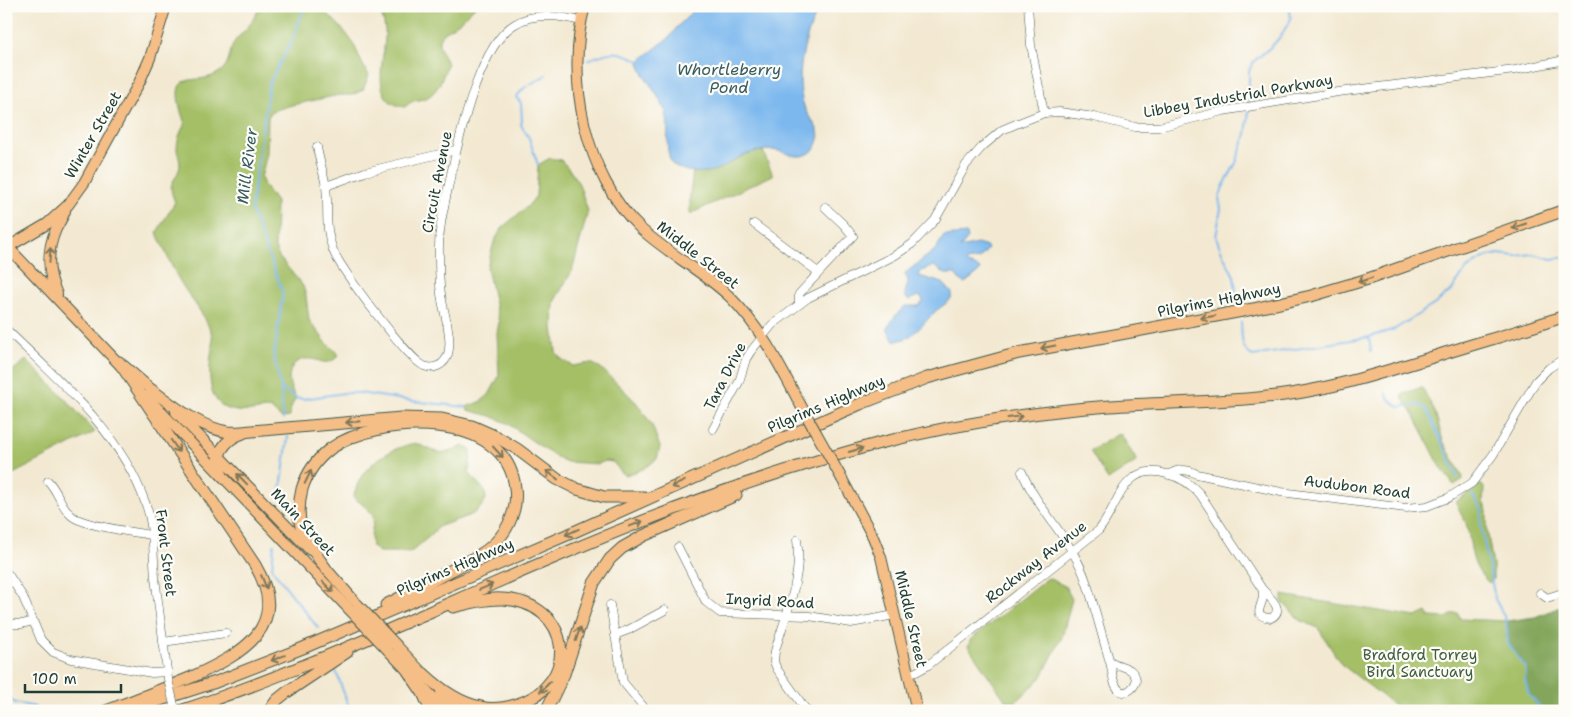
<svg xmlns="http://www.w3.org/2000/svg" width="1571" height="717" font-family="'Shantell Sans',sans-serif">
<style>
.green{fill:#a4bf66;stroke:#627e4d}
.forest{fill:#83a65b;stroke:#517248}
.water{fill:#7cb8ee;stroke:#4e7a91}
.lines{fill:none;stroke-linecap:round;stroke-linejoin:round}
.stream{stroke:#7cb8ee;stroke-width:2}
.minor-casing{stroke:#3f574c;stroke-width:9}
.major-casing{stroke:#3f574c;stroke-width:12}
.highway-casing{stroke:#3f574c;stroke-width:13}
.minor{stroke:#fff;stroke-width:8}
.major{stroke:#f5be86;stroke-width:10}
.highway{stroke:#f5be86;stroke-width:11}
.minor-bridge-casing{stroke:#3f574c;stroke-width:9;stroke-linecap:butt}
.major-bridge-casing{stroke:#3f574c;stroke-width:12;stroke-linecap:butt}
.minor-bridge{stroke:#fff;stroke-width:8}
.major-bridge{stroke:#f5be86;stroke-width:10}
.oneway{stroke:#7f7759}
.labels{text-anchor:middle;dominant-baseline:central;stroke-width:4.5;stroke-linejoin:round;paint-order:stroke}
.street-label{font-size:15px;fill:#1f3d34;stroke:#fdfcf7}
.park-label{font-size:15px;fill:#405e40;stroke:#fdfcf7}
.water-label{font-size:16px;font-style:italic;fill:#365c62;stroke:#fdfcf7}
</style>
<rect width="100%" height="100%" fill="#fdfcf7"/>
<filter id="ink" filterUnits="userSpaceOnUse"><feTurbulence type="fractalNoise" baseFrequency=".02" numOctaves="2"/><feDisplacementMap in="SourceGraphic" scale="10" xChannelSelector="R" yChannelSelector="G"/><feConvolveMatrix kernelMatrix="1 2 1 2 8 2 1 2 1" color-interpolation-filters="sRGB"/></filter>
<filter id="wash" filterUnits="userSpaceOnUse"><feTurbulence type="fractalNoise" baseFrequency=".0096" numOctaves="4" result="noise"/><feDisplacementMap in="SourceGraphic" scale="20" xChannelSelector="R" yChannelSelector="G"/><feGaussianBlur stdDeviation="1.12" result="paint"/><feColorMatrix in="noise" values="0 0 0 0 0 0 0 0 0 0 0 0 0 0 0 0 0 1.4 0 .05"/><feComposite in="paint" operator="in"/></filter>
<g filter="url(#wash)">
<rect width="100%" height="100%" fill="#f3e9d2"/>
<g class="green">
<path d="M261,6h60c9,12 22,21 30,34 7,11 10,24 18,35l-6,15 -11,5h-13l-47,10 -20,6 -4,6 -1,36 -6,25 4,9 11,15 -1,46 4,9 24,29 3,10 3,24 16,21 14,14c-13,15 -19,2 -34,4 -3,0 -8,3 -11,5 -8,11 -5,23 2,34l-5,9 -1,10 -9,1 -11,-10c-49,11 -65,-4 -59,-53 1,-9 3,-14 0,-23 -8,-21 -24,-37 -34,-56 -7,-12 -12,-26 -18,-38l-2,-6 18,-30c-10,-23 2,-18 5,-37 0,-5 -2,-10 -3,-15 0,-10 3,-18 8,-26 -23,-66 16,-31 39,-56 6,-7 5,-16 10,-25 2,-5 8,-9 12,-14 6,-7 10,-15 15,-23z"/>
<path d="M379,6h97l-18,17 -16,11 -3,5v6l8,19c-3,11 -9,29 -21,34 -9,4 -12,0 -21,9 -39,-5 -18,-52 -20,-78 -1,-7 -4,-15 -6,-23z"/>
<path d="M755,151h8l10,24 -83,39v-20l3,-22c22,-3 41,-15 62,-21z"/>
<path d="M550,158l11,2 8,9 10,15 9,27 -16,60 -18,31 -1,25 3,25 4,6 13,8 18,-3 10,5 35,34 16,23 8,22 -3,12 -14,10 -17,6 -5,-3 -8,-10 -8,-1 -7,3 -31,-2 -13,-6 -47,-33 -16,-7 -23,-6 -2,-3 14,-5 9,-7 10,-19 -2,-43 2,-11 -12,-54 7,-26 5,-9 5,-7 24,-20 8,-10 2,-31z"/>
<path d="M26,360l37,36 32,36 -84,43 -5,-13v-86z"/>
<path d="M1422,387l13,25 8,29 20,36 -1,3 -8,5c-23,-26 -30,-61 -52,-87l1,-4z"/>
<path d="M1120,433l17,28 -29,19 -18,-29z"/>
<path d="M415,443c23,9 25,15 48,3l8,3 -2,24 16,18 1,8 -5,8 -8,7 -35,13 -7,8 -20,17h-32l-7,-5c-5,-29 15,-25 -18,-49 0,-7 3,-12 6,-19 12,-20 33,-31 55,-36z"/>
<path d="M1478,485h4l2,3 -1,14 4,9v18l6,37v13l-4,4c-21,-19 -16,-36 -23,-60 -3,-7 -8,-14 -10,-21z"/>
<path d="M1048,578l17,8 7,13 -10,38 -21,41 -25,24 -11,-2 -37,-54 3,-7z"/>
<path d="M1282,595l128,21 6,1 11,-5 2,5 18,1 6,-4 5,-1 2,6 47,2v17l19,30 -1,12 9,22 10,9h-142l-61,-47 -23,-36 -18,-8 -18,-18z"/>
</g>
<path class="forest" d="M1565,605v106h-21l-15,-16 -4,-15 1,-12 -18,-24 -1,-23 28,-4z"/>
<g class="water">
<path d="M695,6h125c-15,28 -27,72 -15,103 4,10 15,18 14,30 -1,6 -5,12 -11,15 -10,5 -19,0 -29,-3 -11,-2 -27,0 -37,5 -7,3 -13,8 -19,11 -16,8 -37,7 -51,-3 -9,-19 -1,-32 -6,-51 -5,-16 -26,-39 -27,-52l31,-24 7,-10 13,-13z"/>
<path d="M967,234l1,4 -8,10 17,-4 10,3 1,2 -9,10 -13,2 1,3 10,3 3,2 -1,3 -14,11 -6,-4 -4,-5h-10l-11,-8 -13,5 -2,5 24,7 9,10v4c-4,6 -10,9 -15,13 -12,10 -26,34 -44,30l-6,-12 9,-13 9,-9h13l5,-4 -1,-4 -4,-2 -9,4 -3,-2c-4,-9 7,-15 -2,-24l31,-24 9,-14z"/>
</g>
<g class="lines">
<g class="stream">
<path d="M588,60c21,-9 30,-11 51,1"/>
<path d="M1249,105v-34l4,-9 19,-16 8,-9 11,-18 -2,-13"/>
<path d="M538,165l-9,-27 -8,-13 1,-4 -1,-18 -5,-6 8,-9 22,-13"/>
<path d="M1237,299l-3,-23 -11,-21 -7,-18 5,-29 -2,-9 4,-12 13,-24 10,-29 3,-24"/>
<path d="M1241,322c1,12 -1,29 12,34l116,-19 26,-8 40,-25 17,-14 13,-19 10,-8 11,-6 12,-3 18,2 17,-2 19,5 13,-2"/>
<path d="M1369,337l2,14"/>
<path d="M281,388l15,10 7,1 41,-6h15l53,8 54,6"/>
<path d="M1386,393l3,6 10,8 19,-3 9,6 31,68"/>
<path d="M283,419l-2,-31 -7,-32 9,-63 -32,-84 18,-125 26,-50 9,-28"/>
<path d="M1472,494l10,16 -2,10 15,79 11,21 2,24 18,24 -1,12 4,15 15,16"/>
<path d="M280,496l8,-59"/>
<path d="M274,544l-2,25 46,59"/>
<path d="M336,671l14,40"/>
<path d="M6,696l9,7 20,4"/>
</g>
</g>
</g>
<g filter="url(#ink)">
<g class="lines">
<defs>
<g id="minor">
<path d="M1028,6l3,39 13,68"/>
<path d="M317,147c2,13 7,27 9,40 3,23 -2,40 7,63 7,19 75,109 91,116 10,4 21,-1 24,-12 5,-17 -5,-43 -7,-60 -2,-13 -2,-28 -2,-41 -1,-27 7,-53 12,-79 9,-38 28,-129 64,-150 20,-12 45,-8 66,-3"/>
<path d="M326,186l39,-14 91,-22"/>
<path d="M754,224l64,48"/>
<path d="M799,304v-10l54,-58 -9,-11 -19,-18"/>
<path d="M6,329c52,51 114,102 139,173 9,23 8,51 10,75 4,34 9,68 13,102"/>
<path d="M713,429l26,-47 7,-23 5,-8 21,-26 36,-27 86,-42 18,-12 23,-24 31,-55 16,-18 20,-17 14,-6 28,-11 16,-1 34,5 41,10h24l64,-16 115,-19 177,-22 50,-10"/>
<path d="M1022,472c17,40 50,67 64,109 9,26 15,52 23,78 4,10 2,24 11,32 7,3 13,-2 16,-9 0,-16 -16,-14 -26,-21"/>
<path d="M1169,475c9,-7 18,-6 28,-1l84,18 61,8 64,8 21,-2 21,-8 24,-15 21,-28 43,-74 13,-13 16,-10"/>
<path d="M48,481c10,10 13,26 24,35 12,10 62,16 79,19"/>
<path d="M797,540c6,36 -12,77 -22,111l-1,11 3,7 30,42"/>
<path d="M678,547l28,55 14,11 89,3 42,7 44,-8"/>
<path d="M8,574l15,23 18,43 12,12 18,7 81,14 16,-1"/>
<path d="M1540,593l7,5 18,-6"/>
<path d="M610,605l13,77 24,29"/>
<path d="M6,624h16l11,-3"/>
<path d="M615,635l13,-5 37,-20"/>
<path d="M163,642l63,-9"/>
<path d="M909,674l7,-2 11,-6 172,-136c20,-24 23,-69 68,-56 13,3 24,10 33,20l62,95c1,2 1,6 1,8 -1,10 -12,19 8,21 15,-8 -2,-21 -9,-29"/>
</g>
<g id="major">
<path d="M585,6c-20,72 0,170 55,222 28,26 63,43 90,69 31,31 50,69 70,107"/>
<path d="M6,245l117,123"/>
<path d="M8,247l39,-23 21,-19 16,-22 55,-100 11,-25 16,-52"/>
<path d="M57,294c-10,-21 -10,-44 -1,-65 3,-6 7,-12 9,-18"/>
<path d="M123,365l35,30"/>
<path d="M146,396l203,213"/>
<path d="M176,412l134,138"/>
<path d="M842,479l31,58 8,20 36,154"/>
<path d="M321,563l37,42"/>
<path d="M397,646l30,32"/>
<path d="M388,650l58,61"/>
<path d="M441,692l18,19"/>
</g>
<g id="highway">
<path d="M153,391c22,16 48,37 75,41 8,1 16,0 24,-1l149,-13 41,1 30,7 25,11 20,12 40,30 20,10 27,8h40"/>
<path d="M222,475c-11,-18 3,-36 21,-42"/>
<path d="M326,569c-9,-13 -20,-27 -25,-42 -3,-13 -2,-26 1,-38 5,-16 15,-30 28,-40 48,-35 177,-39 185,39 3,20 -6,41 -20,55 -13,13 -30,20 -45,28 -21,12 -43,23 -64,34"/>
<path d="M408,671l15,22 8,18"/>
<path d="M423,673c16,15 35,30 58,34 11,3 23,1 34,-2 67,-20 58,-103 -13,-106 -16,-1 -33,4 -49,8"/>
<path d="M106,711c29,-11 57,-22 86,-34 50,-23 100,-50 63,-112l-136,-203"/>
<path d="M126,711l90,-29 87,-34 273,-117 284,-127 67,-26 92,-25 234,-44 58,-13 57,-17 197,-69"/>
<path d="M180,711c127,-41 248,-100 371,-152 106,-46 217,-86 329,-116 75,-19 153,-31 230,-37 58,-4 117,-3 174,-11 51,-7 100,-23 149,-38 44,-14 88,-26 132,-41"/>
<path d="M269,711l8,-11 10,-8 60,-40"/>
<path d="M546,711l18,-37 30,-91 16,-24 12,-11 21,-12 93,-41"/>
</g>
</defs>
<use href="#minor" class="minor-casing"/>
<use href="#major" class="major-casing"/>
<use href="#highway" class="highway-casing"/>
<use href="#minor" class="minor"/>
<use href="#major" class="major"/>
<use href="#highway" class="highway"/>
<defs>
<path id="minor-bridge" d="M168,679l6,26"/>
<g id="major-bridge">
<path d="M800,404l42,75"/>
<path d="M358,605l39,41"/>
<path d="M349,609l39,41"/>
</g>
</defs>
<use href="#minor-bridge" class="minor-bridge-casing"/>
<use href="#major-bridge" class="major-bridge-casing"/>
<use href="#minor-bridge" class="minor-bridge"/>
<use href="#major-bridge" class="major-bridge"/>
</g>
<defs><path id="oneway-shaft" d="M-6 0H5M1.5-3L5.5 0L1.5 3" fill="none" stroke-width="1.6" stroke-linecap="round" stroke-linejoin="round" transform="scale(1.25)"/></defs>
<g class="oneway">
<use href="#oneway-shaft" transform="translate(1519 226) rotate(161)"/>
<use href="#oneway-shaft" transform="translate(50 255) rotate(-86)"/>
<use href="#oneway-shaft" transform="translate(1365 280) rotate(162)"/>
<use href="#oneway-shaft" transform="translate(1208 317) rotate(170)"/>
<use href="#oneway-shaft" transform="translate(1048 347) rotate(169)"/>
<use href="#oneway-shaft" transform="translate(1015 417) rotate(-8)"/>
<use href="#oneway-shaft" transform="translate(353 422) rotate(175)"/>
<use href="#oneway-shaft" transform="translate(175 446) rotate(56)"/>
<use href="#oneway-shaft" transform="translate(856 450) rotate(-16)"/>
<use href="#oneway-shaft" transform="translate(498 452) rotate(47)"/>
<use href="#oneway-shaft" transform="translate(552 475) rotate(-144)"/>
<use href="#oneway-shaft" transform="translate(308 477) rotate(-64)"/>
<use href="#oneway-shaft" transform="translate(242 479) rotate(-134)"/>
<use href="#oneway-shaft" transform="translate(678 484) rotate(155)"/>
<use href="#oneway-shaft" transform="translate(636 524) rotate(-21)"/>
<use href="#oneway-shaft" transform="translate(572 532) rotate(156)"/>
<use href="#oneway-shaft" transform="translate(264 582) rotate(68)"/>
<use href="#oneway-shaft" transform="translate(328 587) rotate(46)"/>
<use href="#oneway-shaft" transform="translate(486 587) rotate(-23)"/>
<use href="#oneway-shaft" transform="translate(578 634) rotate(-72)"/>
<use href="#oneway-shaft" transform="translate(278 658) rotate(158)"/>
<use href="#oneway-shaft" transform="translate(545 687) rotate(135)"/>
</g>
</g>
<g class="labels">
<g class="street-label">
<text transform="translate(1238 96) rotate(-10)">Libbey Industrial Parkway</text>
<text transform="translate(93 135) rotate(-60)">Winter Street</text>
<text transform="translate(437 182) rotate(-79)">Circuit Avenue</text>
<text transform="translate(698 255) rotate(38)">Middle Street</text>
<text transform="translate(1219 300) rotate(-11)">Pilgrims Highway</text>
<text transform="translate(725 376) rotate(-63)">Tara Drive</text>
<text transform="translate(826 404) rotate(-23)">Pilgrims Highway</text>
<text transform="translate(1357 487) rotate(7)">Audubon Road</text>
<text transform="translate(303 522) rotate(47)">Main Street</text>
<text transform="translate(166 553) rotate(83)">Front Street</text>
<text transform="translate(1036 562) rotate(-38)">Rockway Avenue</text>
<text transform="translate(455 567) rotate(-23)">Pilgrims Highway</text>
<text transform="translate(770 601) rotate(3)">Ingrid Road</text>
<text transform="translate(911 619) rotate(77)">Middle Street</text>
</g>
<g class="park-label">
<text x="1420" y="655">Bradford Torrey<tspan x="1420" dy="17">Bird Sanctuary</tspan></text>
</g>
<g class="water-label">
<text x="729" y="69">Whortleberry<tspan x="729" dy="18">Pond</tspan></text>
<text transform="translate(247 166) rotate(-83)">Mill River</text>
</g>
</g>
<rect width="1571" height="717" fill="none" stroke="#fdfcf7" stroke-width="25"/>
<path d="M25 684v8h96v-8" fill="none" stroke="#1f3d34" stroke-width="2.5"/>
<text x="32" y="684" font-size="15" fill="#1f3d34" stroke="#fdfcf7" stroke-width="4" paint-order="stroke">100 m</text>
</svg>
